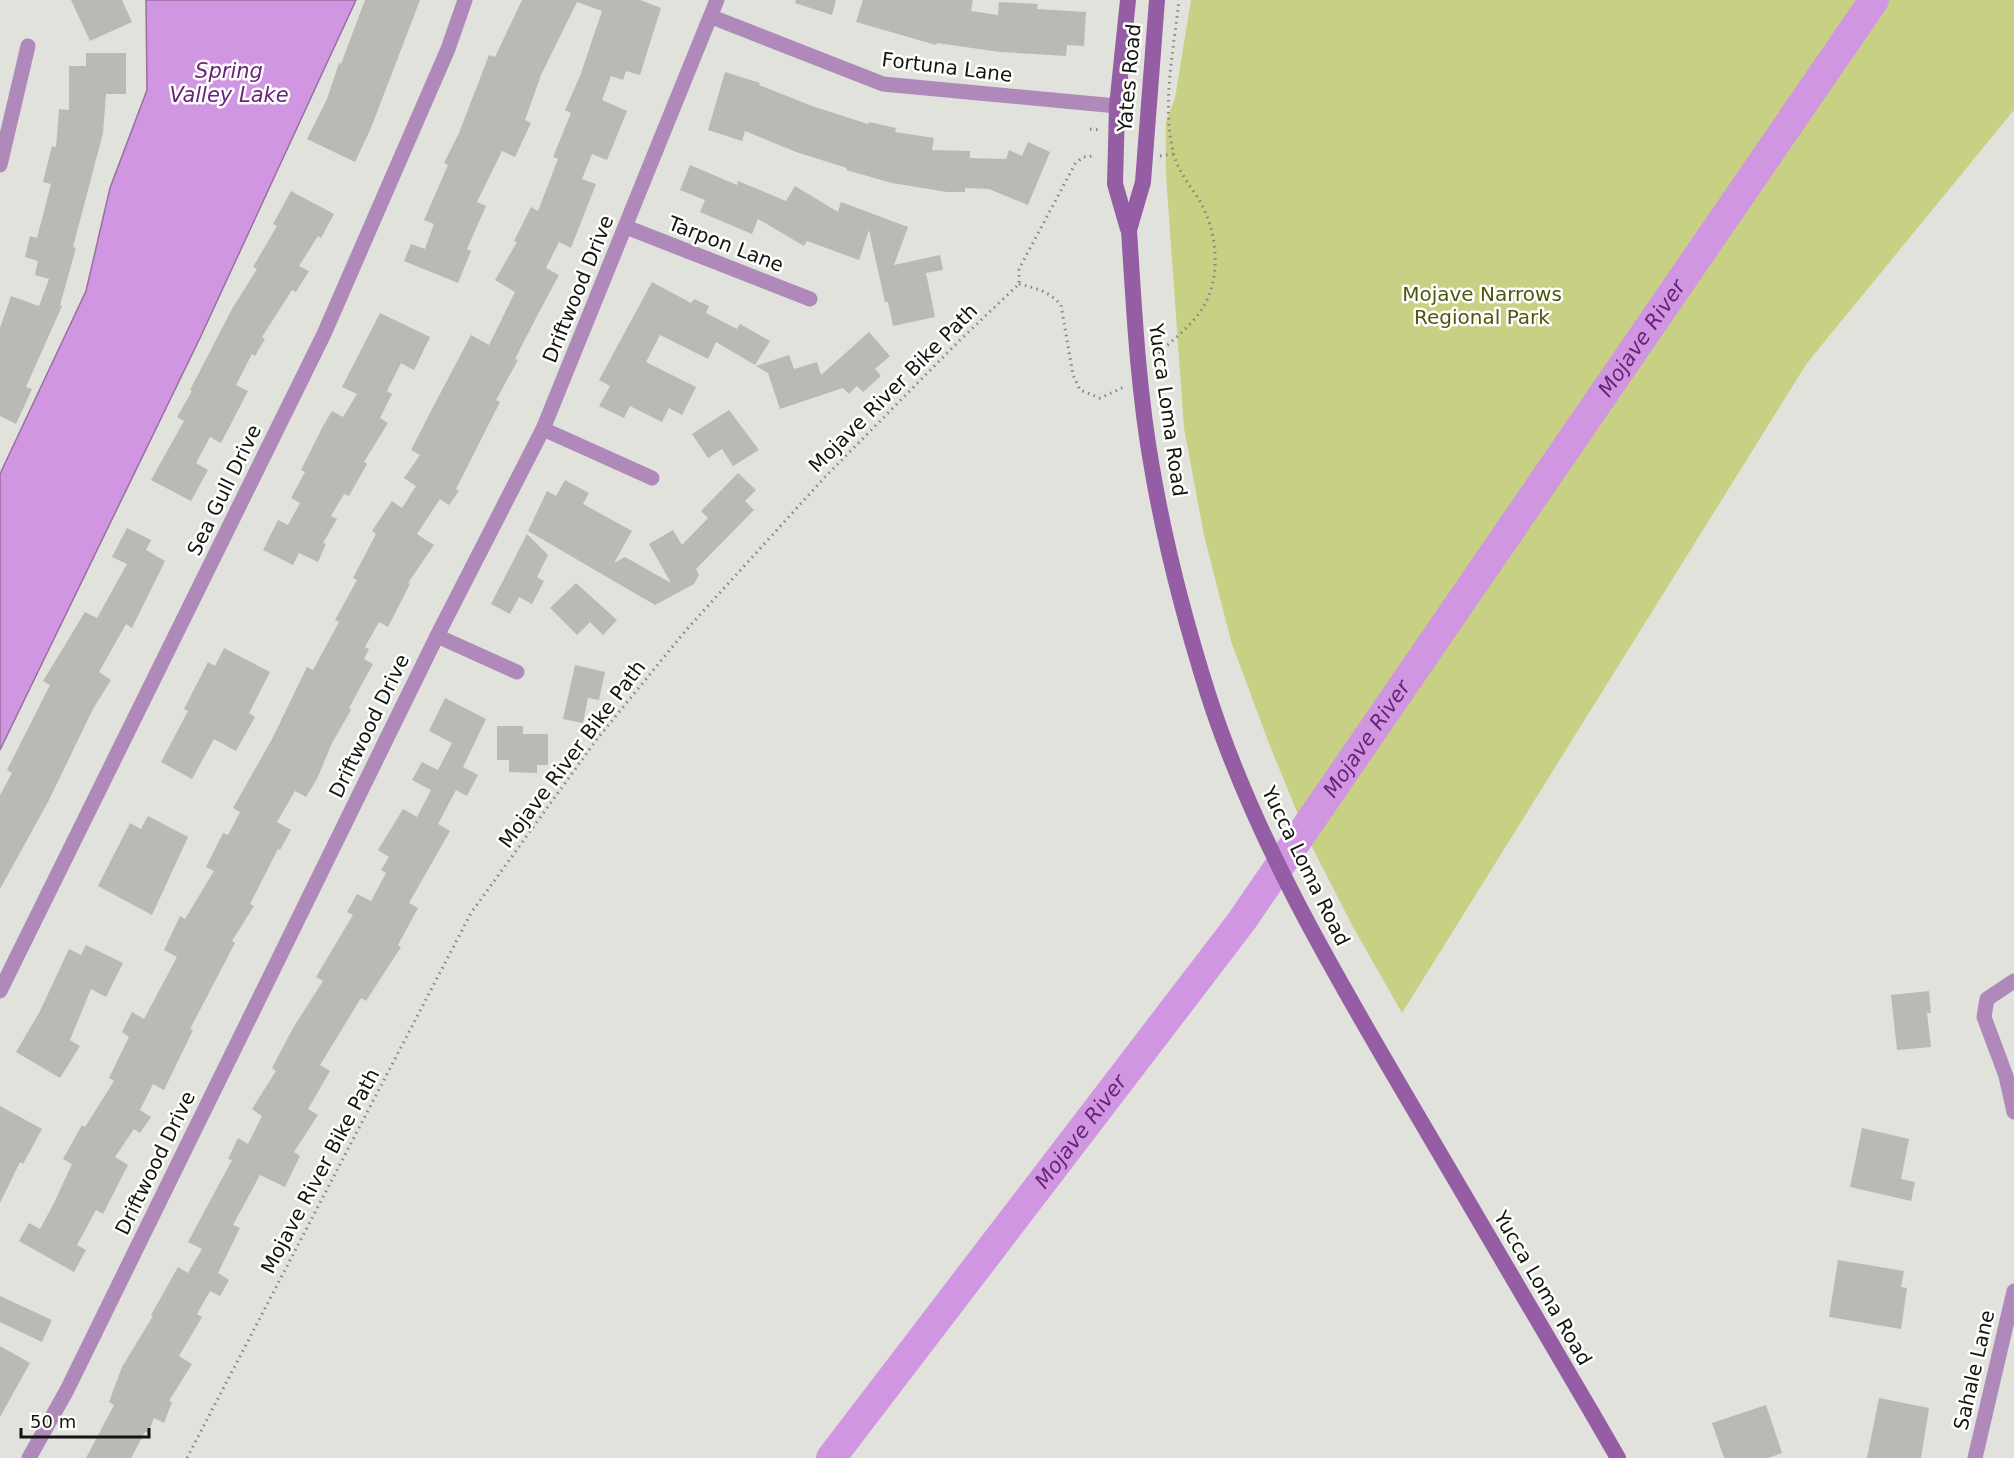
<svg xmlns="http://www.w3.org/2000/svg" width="2014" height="1458" font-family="'DejaVu Sans',sans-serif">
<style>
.green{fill:#c7d083}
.water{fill:#d196e1;stroke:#986fa3;stroke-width:1.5}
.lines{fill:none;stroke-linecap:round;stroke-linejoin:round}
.river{stroke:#d196e1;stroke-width:30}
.building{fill:#b9bab3}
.path{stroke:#868682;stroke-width:3;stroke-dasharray:1.5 4.5;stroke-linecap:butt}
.minor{stroke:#af89ba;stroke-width:15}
.secondary{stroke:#955da4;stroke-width:16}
.secondary-bridge{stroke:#955da4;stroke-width:16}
.labels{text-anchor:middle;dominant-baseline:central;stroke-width:5;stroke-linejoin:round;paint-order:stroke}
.street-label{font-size:20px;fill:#141412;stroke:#fffffe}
.park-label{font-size:20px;fill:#50560d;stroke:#fffffe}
.water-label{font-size:21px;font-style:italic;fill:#69237b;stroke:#fffffe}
</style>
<rect width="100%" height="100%" fill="#e1e2db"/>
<path class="green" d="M1191,0h823v110l-207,253 -405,650 -49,-86 -45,-88 -40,-98 -37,-100 -27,-106 -20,-107 -18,-254v-52l9,-24z"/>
<path class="water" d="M146,0h210l-156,338 -200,412v-276l86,-183 24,-103 37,-98z"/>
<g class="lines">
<path class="river" id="s1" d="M831,1458l410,-536 633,-922"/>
</g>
<g class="building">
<path d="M71,0h51l10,22 -42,19z"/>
<path d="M365,0h55l-49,128 -16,34 -48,-23 20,-40 12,-36 2,1z"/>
<path d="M522,0h118l21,8 -21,67 -14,-4 -3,9 -12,-4 -9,24 25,11 -20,49 -15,-6 -10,25 14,5 -25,64 -12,-6 -13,26 13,7 -22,41 -22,43 3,1 -22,40 4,2 -44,87 3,2 -10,14 -9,-6 -23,35 17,11 -26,38 2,1 -22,43 -9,-5 -14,25 4,2 -5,10 9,5 -24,44 2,2 -19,33 -15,36 -11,18 -11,-6 -18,31 14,8 -11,20 -2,-1 -28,55 4,2 -22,35 3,2 -45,86 3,1 -29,60 -11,-6 -13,26 11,7 -11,16 -6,-4 -19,28 13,8 -25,49 -7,-4 -19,35 9,5 -12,22 -55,-31 10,-18 11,6 13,-24 19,-41 -9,-5 19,-34 3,2 29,-46 -5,-3 20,-41 -7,-5 10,-20 12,7 33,-62 -13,-7 16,-34 5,3 29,-48 -8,-4 17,-34 5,2 12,-23 -7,-4 39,-69 35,-72 6,3 26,-48 -4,-2 22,-40 -4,-2 23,-44 -4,-3 20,-30 10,7 14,-22 -12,-8 16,-23 -9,-5 21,-41 39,-74 18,10 26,-53 -20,-12 22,-38 -3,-1 17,-34 7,4 20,-52 -5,-2 18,-44 -6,-3 15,-34 22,-65 -25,-9 -36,73 -16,45 6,3 -16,34 -13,-6 -25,51 9,4 -19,43 4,2 -13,32 -54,-22 7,-17 14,5 9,-25 -10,-4 24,-55 -4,-2 15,-30 30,-78 6,2z"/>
<path d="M796,0h40l-4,15 -37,-12z"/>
<path d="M863,0h110l-2,11 27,4 1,-13 39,2 -1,5 49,3 -2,34 -17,-1 -1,11 -66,-4 -63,-9 -1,2 -80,-23z"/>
<path d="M86,53h40v41h-20l-3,39 -30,114 3,1 -16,57 2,1 -36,81 6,2 -16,35 -16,-8v-88l11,-32 28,10 10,-27 -14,-4 3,-14 -13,-4 5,-21 7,2 14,-54 -8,-2 9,-36 4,1 3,-38 10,1v-44h17z"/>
<path d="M725,72l35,11 -1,2 53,21 56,18 1,-2 27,6 -1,4 39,6 -2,12 38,1v7l36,1 3,-9 13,6 6,-14 22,10 -22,53 -39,-16 -24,-1v4h-18l-55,-9 -46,-13 1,-2 -51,-16 -51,-21 -3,10 -34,-11z"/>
<path d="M690,165l47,20 1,-4 48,20 9,-15 43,26 3,-10 67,25 -14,38 46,-10 3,15 -17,3 9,44 -42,9 -5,-24h-3l-16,-72 -10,30 -52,-19 -3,5 -46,-27 -6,15 -52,-22 5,-12 -25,-10z"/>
<path d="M291,191l43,23 -13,24 -3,-2 -19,30 10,5 -13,21 -4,-2 -30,47 3,2 -10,17 -3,-2 -16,31 12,6 -27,52 -11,-6 -14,26 12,7 -17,31 -40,-21 33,-59 -7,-4 15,-26 -2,-1 42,-81 25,-40 -4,-2 24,-41 -4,-2z"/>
<path d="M652,282l39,21 3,-4 15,7 -3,7 31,16 3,-5 30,17 -15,24 -39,-23 -8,17 -48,-24 -14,27 50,25 -14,28 -13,-7 -7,14 -32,-16 -6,12 -25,-12 11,-20 -11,-6z"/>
<path d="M380,313l50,24 -16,33 -13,-7 -14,28 5,3 -12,24 8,5 -24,39 3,2 -18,32 -5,-2 -13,22 6,3 -14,24 3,1 -8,18 -19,-9 -6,12 -30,-15 15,-30 10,5 12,-22 -9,-5 14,-26 -4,-2 22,-44 9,-15 11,6 14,-23 -15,-7z"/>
<path d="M869,332l21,24 -15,13 6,7 -18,16 -6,-6 -8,8 -6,-6 -63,21 -12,-36 -12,-7 33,-11 5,14 23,-7 4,13z"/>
<path d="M729,410l30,40 -26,16 -11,-17 -14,9 -16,-24z"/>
<path d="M738,473l18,17 -11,11 9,9 -58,59 3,6 -5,9 -39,21 -127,-74 19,-40 9,5 9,-16 24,13 -6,11 49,27 -18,32 11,-6 46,26 -22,-39 24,-14 9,15 26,-27 -7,-7z"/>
<path d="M127,528l24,12 -5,10 19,11 -33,67 -6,-4 -27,48 12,8 -18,29 -45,93 -48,87v-94l12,-22 -5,-3 43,-85 -7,-4 42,-69 12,6 30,-54 -15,-7z"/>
<path d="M527,534l21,21 -11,22 7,4 -12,23 -13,-7 -9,17 -19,-10z"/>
<path d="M576,583l41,37 -14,15 -13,-13 -13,13 -27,-27z"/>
<path d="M224,648l46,24 -21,41 6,4 -19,34 -22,-12 -22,40 -31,-17 27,-51 -4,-2 24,-47 7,4z"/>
<path d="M575,665l30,7 -6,28 -11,-2 -5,25 -20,-4z"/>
<path d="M445,698l41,21 -23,48 15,8 -11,21 -11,-6 -18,34 12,7 -41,72 9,5 -20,37 3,2 -35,54 -5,-3 -41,67 10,6 -22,38 10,6 -24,37 6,4 -15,31 -25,-12 -27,50 7,3 -22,45 11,7 -9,16 -10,-5 -13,23 5,3 -23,39 13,8 -23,37 3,1 -8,21 -10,-5 -6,15 -3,-1 -14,26h-45l28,-53 -5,-3 13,-35 31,-51 -2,-1 27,-48 10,6 14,-24 -14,-7 44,-82 -4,-1 10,-21 10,6 14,-28 -10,-7 24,-38 -4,-3 21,-40 30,-47 -7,-4 37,-62 -6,-3 10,-18 14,7 15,-28 -5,-3 8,-13 -11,-7 25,-41 14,8 14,-27 -19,-10 10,-18 16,8 14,-27 -23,-12z"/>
<path d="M497,726h26v8h25v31h-11v8l-28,-1v-12h-12z"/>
<path d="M148,816l40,21 -36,78 -54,-29 32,-63 11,6z"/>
<path d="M86,945l37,18 -17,34 -15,-8 -21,51 10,6 -20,32 -44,-26 23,-39 30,-64 12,6z"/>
<path d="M1929,991l2,22h-4l4,34 -34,3 -6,-55z"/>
<path d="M0,1106l42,23 -19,35 -3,-2 -20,41z"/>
<path d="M1862,1128l47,11 -8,40 14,3 -4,19 -61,-14z"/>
<path d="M1838,1260l66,11 -3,16 6,1 -6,41 -72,-12z"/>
<path d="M0,1296l52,24 -10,22 -42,-20z"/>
<path d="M0,1346l30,17 -30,54z"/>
<path d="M1879,1398l50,10 -8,50h-54z"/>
<path d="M1766,1405l16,48 -14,5h-44l-12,-35z"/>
</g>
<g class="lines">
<g class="path">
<path d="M1090,129l10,1"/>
<path d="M1160,156l13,-2"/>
<path d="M1019,284c16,4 30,7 42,21l12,70 7,15 20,8 24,-11"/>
<path d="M1154,357c15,-14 34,-28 46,-45 22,-31 18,-77 1,-109 -9,-16 -22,-29 -27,-48 -13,-48 0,-106 5,-155"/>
<path d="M187,1458l284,-545 126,-174 90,-110 138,-152 135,-137 59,-56v-15l56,-105 8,-7 10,-1"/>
</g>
<g class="minor">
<path d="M712,17l171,67 234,22"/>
<path d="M0,165l28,-119"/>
<path d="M626,227l184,72"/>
<path d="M543,429l109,49"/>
<path d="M437,636l80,36"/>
<path d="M2014,981l-27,18 -3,18 22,59 8,36"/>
<path d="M0,991l324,-657 124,-285 17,-49"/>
<path d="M29,1458l38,-68 370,-754 106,-207 174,-429"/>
<path d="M1975,1458l39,-167"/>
</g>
<g class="secondary">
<path d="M1128,0l-11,106 -2,78 13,45"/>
<path d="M1129,230l14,-48 14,-182"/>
<path d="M1592,1413l26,45"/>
</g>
<path class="secondary-bridge" d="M1129,230c5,79 9,160 23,238 13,76 33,153 56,226 45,140 120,269 194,395 63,108 126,216 190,324"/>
</g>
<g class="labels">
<g class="street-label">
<text transform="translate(947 67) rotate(7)">Fortuna Lane</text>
<text transform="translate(1129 78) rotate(-85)">Yates Road</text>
<text transform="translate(726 244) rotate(21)">Tarpon Lane</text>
<text transform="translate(578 289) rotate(-68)">Driftwood Drive</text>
<text transform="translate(893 388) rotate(-45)">Mojave River Bike Path</text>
<text transform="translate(1168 410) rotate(82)">Yucca Loma Road</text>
<text transform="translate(224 490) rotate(-64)">Sea Gull Drive</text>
<text transform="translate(369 726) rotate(-64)">Driftwood Drive</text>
<text transform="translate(572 754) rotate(-53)">Mojave River Bike Path</text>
<text transform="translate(1306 866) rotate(64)">Yucca Loma Road</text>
<text transform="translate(155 1163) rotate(-64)">Driftwood Drive</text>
<text transform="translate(320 1171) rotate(-62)">Mojave River Bike Path</text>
<text transform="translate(1543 1288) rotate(60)">Yucca Loma Road</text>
<text transform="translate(1974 1370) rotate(-77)">Sahale Lane</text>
</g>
<g class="park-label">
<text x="1482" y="294">Mojave Narrows<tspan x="1482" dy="23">Regional Park</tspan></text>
</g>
<g class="water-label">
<text x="229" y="71">Spring<tspan x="229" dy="24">Valley Lake</tspan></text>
<text stroke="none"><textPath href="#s1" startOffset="1383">Mojave River</textPath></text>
<text stroke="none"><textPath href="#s1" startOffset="897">Mojave River</textPath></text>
<text stroke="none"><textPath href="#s1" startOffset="411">Mojave River</textPath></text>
</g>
</g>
<path d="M21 1428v9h128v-9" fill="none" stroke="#141412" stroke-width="3"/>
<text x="30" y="1428" font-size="18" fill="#141412" stroke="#fffffe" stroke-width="4.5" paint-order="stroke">50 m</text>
</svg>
